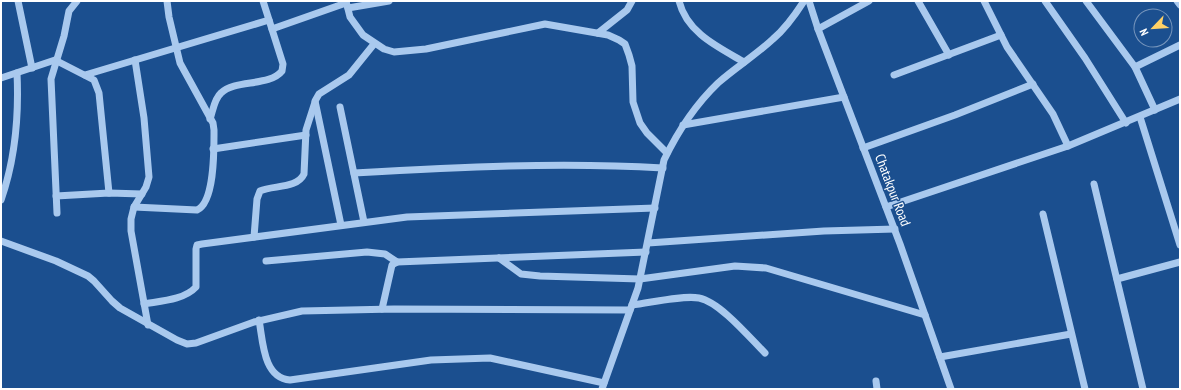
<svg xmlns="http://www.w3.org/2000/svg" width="1181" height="390" font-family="'PT Sans Narrow',sans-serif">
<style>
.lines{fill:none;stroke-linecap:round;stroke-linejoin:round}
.minor{stroke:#a9c9ee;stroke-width:7}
.labels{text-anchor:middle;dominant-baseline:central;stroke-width:3;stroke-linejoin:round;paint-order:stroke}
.street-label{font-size:14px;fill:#fff;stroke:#1b4f8f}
</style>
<rect width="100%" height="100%" fill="#1b4f8f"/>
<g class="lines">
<g class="minor">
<path d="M18,1l14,67"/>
<path d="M346,1l4,16 13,18 21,14 10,3 32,-3 119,-25 63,11 11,5 6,4 4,11 3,11 1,36 7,21 7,10 20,20"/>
<path d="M679,1c8,32 39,46 65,61"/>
<path d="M809,1l9,28 82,215 51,145"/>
<path d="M918,1l31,54"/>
<path d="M984,1l23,46 46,67 15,32"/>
<path d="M1045,1l40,57 41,65"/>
<path d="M1086,1l49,66 20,43"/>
<path d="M1177,1l3,4"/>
<path d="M348,8l41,-7"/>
<path d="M272,29l74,-26"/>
<path d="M818,29l51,-28"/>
<path d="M598,33l29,-23 5,-9"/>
<path d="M135,60l9,58 5,59 -3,10 -12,20 -3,12v12l17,94"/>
<path d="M1135,67l45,-22"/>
<path d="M85,75l184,-55"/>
<path d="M894,75l107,-40"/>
<path d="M1,78l54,-18 39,20 5,13 10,100"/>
<path d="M340,107l24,115"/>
<path d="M1140,117l40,128"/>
<path d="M210,119c3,-8 4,-20 11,-26 14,-14 48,-6 61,-22l1,-7 -20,-63"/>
<path d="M683,125l161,-28"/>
<path d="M863,148l92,-33 78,-31"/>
<path d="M213,149l93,-14"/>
<path d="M354,173c103,-6 206,-11 309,-5"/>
<path d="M1094,184l49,205"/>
<path d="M56,196l53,-3 33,1"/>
<path d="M1,200c14,-40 18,-85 16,-127"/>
<path d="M134,207l63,3c18,-8 17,-61 17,-80l-1,-7 -33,-60 -11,-46 -2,-16"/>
<path d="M886,207l182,-61 112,-47"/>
<path d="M57,213l-6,-134 13,-43 5,-25 8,-10"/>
<path d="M1043,214l42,175"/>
<path d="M341,225l-26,-124 4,-7 30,-19 25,-31"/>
<path d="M254,237l3,-38 3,-8c13,-6 37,-2 44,-17l2,-44 9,-28"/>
<path d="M1,241l55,20 32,15 6,5 18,20 8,7 57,32 10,4 9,-1 58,-21 48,-11 92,-2 236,1"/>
<path d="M648,243l176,-12 71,-2"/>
<path d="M499,258l22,16 19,2 100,3 95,-13 31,2 159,47"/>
<path d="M266,261l101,-9 18,2 12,8"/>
<path d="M1117,279l63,-17"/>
<path d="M144,304c17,-3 40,-4 52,-17v-38l1,-4 5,-1 205,-27 248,-9"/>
<path d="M632,305c18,-2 50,-10 67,-7 21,4 51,40 66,55"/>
<path d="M382,309l10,-44 5,-3 249,-10"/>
<path d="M259,320c4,21 4,58 31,60l141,-20 59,-2 114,25"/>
<path d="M940,357l131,-23"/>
<path d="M876,381l1,8"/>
<path d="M602,389l36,-101 26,-128c14,-29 31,-55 54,-77 18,-16 38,-28 55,-44 13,-11 22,-24 31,-38"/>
</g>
</g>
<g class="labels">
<g class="street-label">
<text transform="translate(893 190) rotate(69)">Chatakpur Road</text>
</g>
</g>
<rect width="1181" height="390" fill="none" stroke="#ffffff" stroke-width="4"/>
<g transform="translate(1153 28) rotate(245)"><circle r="19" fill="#1b4f8f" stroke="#7695bc"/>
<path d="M0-3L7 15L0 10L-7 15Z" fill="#ffd166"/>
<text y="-6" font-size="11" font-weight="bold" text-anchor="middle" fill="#ffffff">N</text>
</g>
</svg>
